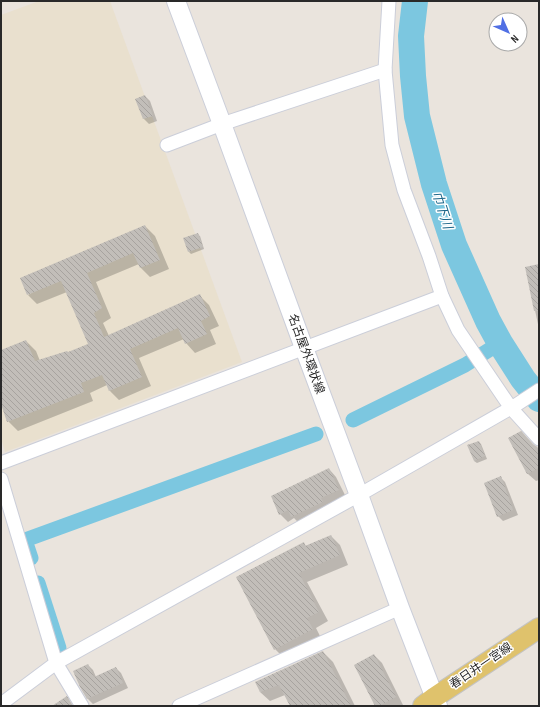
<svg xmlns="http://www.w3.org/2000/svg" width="540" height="707" font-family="'Sofia Sans Condensed','Noto Sans JP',sans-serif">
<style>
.education{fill:#e9e0ce}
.shadow{fill:#0003}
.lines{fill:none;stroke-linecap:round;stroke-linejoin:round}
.canal{stroke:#7cc7e0;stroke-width:15}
.river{stroke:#7cc7e0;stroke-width:26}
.building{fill:url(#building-back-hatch)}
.street-casing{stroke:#cbced9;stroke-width:15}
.secondary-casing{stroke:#cbced9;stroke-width:20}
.primary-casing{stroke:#c3c3c3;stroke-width:22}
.street{stroke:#fff;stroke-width:13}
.secondary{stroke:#fff;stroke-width:18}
.primary{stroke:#dfc26c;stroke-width:20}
.labels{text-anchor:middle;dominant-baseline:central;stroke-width:3;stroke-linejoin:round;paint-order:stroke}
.street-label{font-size:12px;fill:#292929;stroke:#fff}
.water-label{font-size:13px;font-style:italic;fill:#1d678a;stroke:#fff}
</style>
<defs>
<pattern id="building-back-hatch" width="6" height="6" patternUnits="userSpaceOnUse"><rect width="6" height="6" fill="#c2beb9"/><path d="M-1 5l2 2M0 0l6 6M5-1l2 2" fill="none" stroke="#a7a39f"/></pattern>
</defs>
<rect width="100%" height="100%" fill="#eae4dd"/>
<path class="education" d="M39,1h71l132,361 -237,90 -4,-14v-423z"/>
<g class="shadow">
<path d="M145,96l5,5 7,20 -8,3 -5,-5 -8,-20z"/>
<path d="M145,226l10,10 14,33 -19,8 -9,-9 -2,-4 -43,18 15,36 -8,5 6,13 91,-40 9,9 10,21 -9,4 6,14 -21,9 -9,-10 -2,-4 -45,19 12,28 -32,14 -9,-9 -3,-6 -17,8 3,8 -75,30 -10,-10 -7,-20v-50l25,-10 10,10 4,10 28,-8 21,-9 -22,-52 -30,12 -9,-9z"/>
<path d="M197,234l3,2 4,13 -13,5 -2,-2z"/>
<path d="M539,265v64l-13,-61z"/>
<path d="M510,439l27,9 2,2v30l-3,1 -8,-7z"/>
<path d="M479,442l2,2 6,15 -10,4 -3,-2z"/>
<path d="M329,469l7,8 10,20 -46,27 -6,-6 -6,4 -8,-8z"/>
<path d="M500,477l5,5 13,33 -15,6 -5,-5z"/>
<path d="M331,536l9,9 8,20 -41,17 21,39 -12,7 5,10 -37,20 -9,-9 29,-106 2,3z"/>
<path d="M323,652l10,10 22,44h-64l-6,-11 -15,6 -10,-9z"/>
<path d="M374,655l8,8 21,42 -3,1h-23z"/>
<path d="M88,665l5,5 3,7 20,-9 5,5 7,15 -35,16 -5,-5 -7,-13z"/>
</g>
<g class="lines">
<g class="canal">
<path d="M353,420l112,-55 35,-22"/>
<path d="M31,558l-6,-18 291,-106"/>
<path d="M38,583l21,65"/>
</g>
<path class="river" d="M415,1l-4,35 2,40 4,40 17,68 20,61 34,76 12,22 23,36 16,20"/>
</g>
<g class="building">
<path d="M145,95l8,21 -10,3 -8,-20z"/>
<path d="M145,225l15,35 -20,8 -7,-15 -46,20 15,35 -8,5 10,24 96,-43 10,22 -9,5 6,13 -22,10 -7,-16 -48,21 12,28 -33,14 -7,-16 -21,8 3,9 -77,30 -6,-18v-54l25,-10 9,21 32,-10 1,1 20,-8 -27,-63 -34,14 -7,-17z"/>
<path d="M198,233l5,14 -15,5 -5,-14z"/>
<path d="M539,264v47h-5l-9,-44z"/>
<path d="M521,431l12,13 4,3 2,3v18l-12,6 -19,-36z"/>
<path d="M479,441l6,15 -11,5 -7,-16z"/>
<path d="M329,468l10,22 -18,8 2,4 -32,15 -3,-7 -9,5 -8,-19z"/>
<path d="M501,476l12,34 -16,7 -13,-34z"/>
<path d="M331,535l9,20 -41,18 20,39 -12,6 6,11 -39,21 -38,-73 68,-35 1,4z"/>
<path d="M323,651l28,55h-61l-11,-21 -19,7 -5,-10z"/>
<path d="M374,654l22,43 -17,9h-4l-21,-41z"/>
<path d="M88,664l6,13 22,-10 7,16 -36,16 -7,-12 -7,-16z"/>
<path d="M67,696l6,10h-21z"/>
</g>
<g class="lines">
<defs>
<g id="street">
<path d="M389,1l-4,69 7,75 12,45 25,66 13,40 16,34 53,78 28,31"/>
<path d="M167,145l55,-21 163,-54"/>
<path d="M1,463l441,-167"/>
<path d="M1,479l55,184 -55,41"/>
<path d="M82,706l-26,-43 303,-168 157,-90 23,-15"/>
<path d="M179,706l221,-98"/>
</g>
<path id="secondary" d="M176,1l46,123 82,224 55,147 41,113 38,98"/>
<path id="primary" d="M423,706l12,-9 104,-69"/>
</defs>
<use href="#street" class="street-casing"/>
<use href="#secondary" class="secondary-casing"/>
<use href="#primary" class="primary-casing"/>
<use href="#street" class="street"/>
<use href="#secondary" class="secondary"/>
<use href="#primary" class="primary"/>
</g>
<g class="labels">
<g class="street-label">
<text transform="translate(306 354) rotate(70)">名古屋外環状線</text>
<text transform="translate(481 666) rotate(-34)">春日井一宮線</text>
</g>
<g class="water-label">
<text transform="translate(442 210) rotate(72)">巾下川</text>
</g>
</g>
<rect width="540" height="707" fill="none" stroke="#292929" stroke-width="4"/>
<g transform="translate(508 32) rotate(135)"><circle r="19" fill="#ffffff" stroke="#a9a9a9"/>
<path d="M0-3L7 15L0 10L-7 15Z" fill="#506fe4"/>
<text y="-6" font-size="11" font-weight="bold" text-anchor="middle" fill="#292929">N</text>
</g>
</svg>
